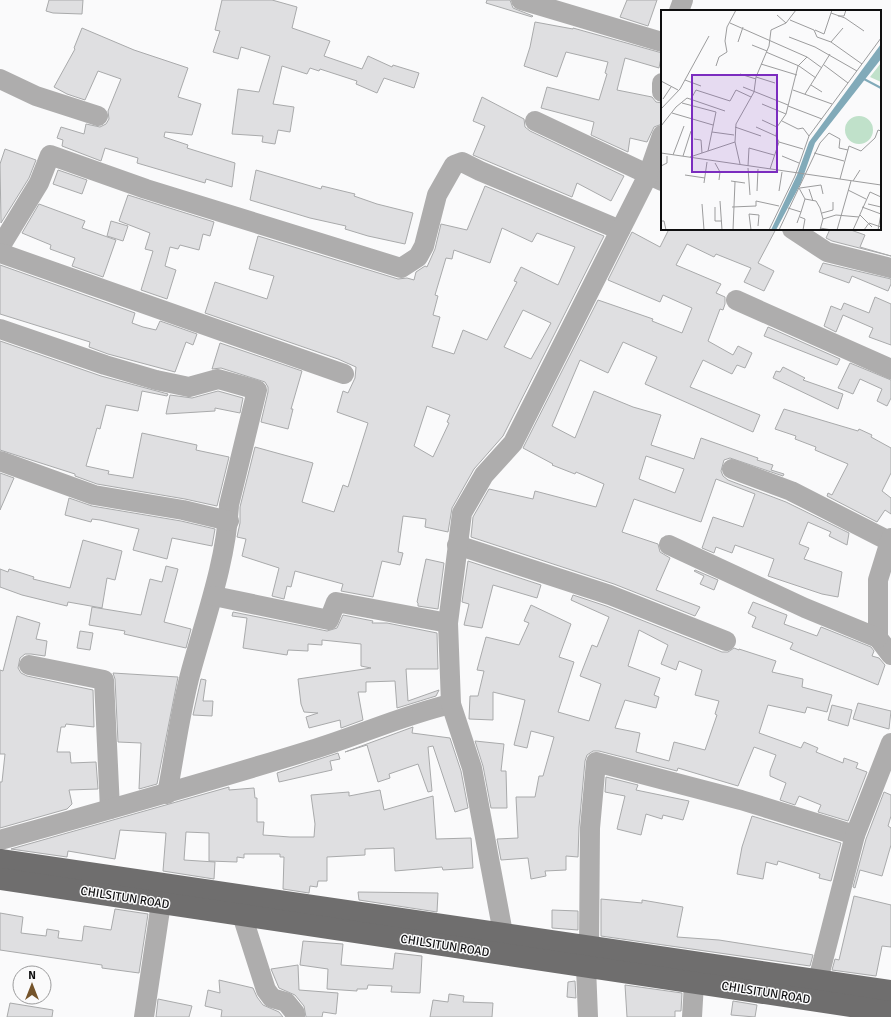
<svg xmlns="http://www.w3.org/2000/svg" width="891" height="1017" font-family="Signika,sans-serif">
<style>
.building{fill:#dfdfe1;stroke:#a9aaab;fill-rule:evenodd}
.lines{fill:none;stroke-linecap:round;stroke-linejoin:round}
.minor{stroke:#aeadad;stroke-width:20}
.major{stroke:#6f6e6e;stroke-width:22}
.labels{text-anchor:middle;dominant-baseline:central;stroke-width:3;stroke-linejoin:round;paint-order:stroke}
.street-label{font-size:12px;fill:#0e0e0f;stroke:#fafafb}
.inset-river{fill:none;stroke:#81aab9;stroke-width:2}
.inset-road{fill:none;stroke:#9c9c9d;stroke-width:1}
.view{fill:#7b2cbf;fill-opacity:0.15;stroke:#7b2cbf;stroke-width:2}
.inset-edge{fill:none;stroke:#0e0e0f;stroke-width:2}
</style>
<rect width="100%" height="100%" fill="#fafafb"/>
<g class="building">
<path d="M49,0h34l-1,14 -29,-1 -7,-2z"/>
<path d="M222,0h50l25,7 -5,21 38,13 -6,15 38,13 6,-13 24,11 1,-2 26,8 -5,15 -30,-10 -7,15 -21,-9 1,-3 -37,-12 -1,2 -9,-3 -3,6 -25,-8 -9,38 21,3 -4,25 -12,-2 -3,14 -13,-2 1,-6 -31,-2 6,-45 21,3 11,-36 -29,-9 -3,12 -25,-7 7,-21 -5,-1z"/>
<path d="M487,0h23l3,8 20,8 -1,1 -46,-14z"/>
<path d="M627,0h30l-9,26 -28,-9z"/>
<path d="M535,22l38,7v-1l89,25 -3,15 -34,-10 -8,32 35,7 4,5 6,1v21l-8,3 -7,15 -17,-4 -2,14 -37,-17 3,-13 -53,-14 6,-21 52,13 8,-26 -2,-1 3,-11 -42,-10 -9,25 -33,-11 6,-19z"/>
<path d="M82,28l52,22 54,18 -10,29 23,7 -9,31 -27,-3 -1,5 24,8 -1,3 48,15 -3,24 -26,-8 -1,4 -68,-20 1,-5 -33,-10 -4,13 -39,-15 1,-6 -6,-2 4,-11 23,7 2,-10 14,3 6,-3 3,-5 -1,-8 13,-32 -23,-8 -13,29 -18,-6 -13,-7 21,-38 -1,-1z"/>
<path d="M482,97l42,22 1,8 5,4 94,45 -13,25 -34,-18 -5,14 -99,-42 12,-29 -12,-5z"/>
<path d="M5,149l31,11 -7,18 -28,45 -1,-59z"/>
<path d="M58,170l29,10 -5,14 -29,-10z"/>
<path d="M256,170l65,19 1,-3 33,8 -1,2 23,8 36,9 -8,31 -37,-8 -23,-7 1,-3 -36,-8 -60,-18z"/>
<path d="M485,186l119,50 -101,200 -29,33 -22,39 -4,24 -23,-5 1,-8 -23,-3 -5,36 5,1 -3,12 -18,-4 -9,36 -32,-6 2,-7 -48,-13 -4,16 -4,-1 -3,13 -12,-3 7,-28 -37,-12 4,-17 -9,-2 3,-14v-16l15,-60 58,16 -11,39 32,10 9,-27 5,2 20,-64 -31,-11 6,-21 5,2 7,-15 1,-11 -18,-8 -133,-46 10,-31 52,17 7,-23 -25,-7 9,-33 140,43 9,-1 7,2 2,-8 9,-6 2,1 8,-18 6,-25 26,6zM502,228l30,14 5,-9 38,14 -17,38 -37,-18 -7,14 3,1 -30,58 -24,-10 -9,24 -22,-7 8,-30 -7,-2 5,-19 -3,-1 11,-37 6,1 2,-9 36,13zM523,310l28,13 -20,36 -27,-12zM427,406l23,9 -3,7 2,1 -16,34 -19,-11z"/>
<path d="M128,195l86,27 -4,14 -7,-2 -4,16 -19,-5 -2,4 -8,-2 -5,19 11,4 -9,29 -26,-9 12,-39 -8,-2 5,-16 -31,-12z"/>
<path d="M39,204l46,17 -3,7 34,12 -13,37 -31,-11 3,-8 -25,-9 1,-4 -29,-12z"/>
<path d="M111,221l17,5 -5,15 -16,-5z"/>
<path d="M669,229h107l-18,34 16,8 -10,20 -20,-9 7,-14 -35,-14 -2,3 -27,-13 -11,21 45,19 -5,9 9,4v7l-2,6 -3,-1 -12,32 25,14 5,-9 14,7 -7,15 -8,-3 -5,9 -29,-14 -13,27 70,28 -7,17 -108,-48 12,-27 -34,-15 -15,31 -28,-13 -28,66 23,12 19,-47 39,16 28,8 -10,30 43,14 7,-21 57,20 -1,2 16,5 -2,5 13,4 -1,2 -53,-18 -6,2 -3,11 2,5 5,4 58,22 63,31 -2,12 -18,-9 2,-4 -23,-10 -9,22 10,4 -5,11 38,13 -4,25 -16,-3 -54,-18 6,-17 -39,-14 -3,8 -16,-6 -2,6 -12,-5 11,-31 30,10 12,-33 -39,-15 -15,43 -67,-23 -12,33 36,12 2,8 10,6 -14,32 44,17 -5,9 -81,-32 -143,-47 2,-20 16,-28 44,10 2,-8 61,16 8,-23 -28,-12 -1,2 -23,-9 1,-1 -30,-16 75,-148 55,19 -1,2 30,12 10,-25 -29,-13 -3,7 -52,-22 24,-48 28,15zM646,456l38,13 -9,24 -36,-14z"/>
<path d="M830,229h18l17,6 -5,12 31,9 -59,-15 -6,-3z"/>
<path d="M823,263l68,16v5l-3,7 -36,-15 -3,7 -30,-11z"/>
<path d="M0,265l135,48 -3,10 11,4 13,3 4,-9 37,13 -4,11 -7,-3 -11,30 -67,-18 -19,-7 1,-5 -90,-28z"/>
<path d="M875,297l16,7v41l-22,-8 4,-9 -30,-13 -7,17 -12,-6 7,-20 10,4 3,-7 25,10z"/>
<path d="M768,327l72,32 -3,6 -73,-29z"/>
<path d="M0,341l101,35 67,18 -1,2 -25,-5 -4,20 -32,-6 -6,24 -3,-1 -11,38 23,5 -1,3 25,4 9,-45 55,12 -1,5 33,7 -12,49 -32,-7 -88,-15 -22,-8v-2l-75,-24z"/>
<path d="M220,343l82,28 -11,38h2l-5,20 -27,-7 7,-30v-5l-3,-5 -44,-14 -9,1z"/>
<path d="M850,363l41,17v18l-4,8 -10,-5 5,-12 -22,-10 -7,15 -15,-6z"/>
<path d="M783,367l22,11 -2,2 40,14 -5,15 -65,-31 3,-7 4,1z"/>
<path d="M218,391l25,7 -3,15 -25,-5v3l-49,3 4,-19 22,3z"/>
<path d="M784,409l74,22 1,-2 13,6 -1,2 20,11v25l-9,18 9,7v16l-6,-4 -8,12 -50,-26 1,-3 4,2 16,-31 -33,-14 1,-3 -21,-8 1,-3 -21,-7z"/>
<path d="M0,473l14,5 -14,32z"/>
<path d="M69,498l23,8 89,15 34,8 -3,17 -40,-8 -5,21 -34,-9 6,-21 -39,-9 -8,-1 -1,3 -26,-7z"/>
<path d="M83,540l39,11 -7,29 -8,-2 -5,30 -34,-6 -1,4 -45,-11 -22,-8v-18l8,3 1,-3 25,8 -1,2 37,9z"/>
<path d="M426,559l18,4 -6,46 -20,-3v-3l-1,-1z"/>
<path d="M468,561l73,24 -4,13 -44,-13 -11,43 -18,-3 5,-21 -7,-2z"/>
<path d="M166,566l12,3 -14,53 27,7 -5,19 -62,-14 1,-3 -36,-6 3,-18 49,8 9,-36 12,3z"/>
<path d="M695,570l23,10 -4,10 -14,-6 4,-8 -10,-5z"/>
<path d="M573,595l33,11 116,46h6l6,-4 5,2v-1l37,12 -4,11 31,7 -1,8 30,8 -5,17 -20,-5 -2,6 -37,-8 -9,28 42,15 3,-6 14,6 -2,4 27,11 1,-5 14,5 -2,5 11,4 -19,49 -30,-9 3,-7 -22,-9 -4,9 -15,-5 6,-17 -16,-7v-5l6,-16 -22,-8 -16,39 -60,-18 -1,3 -78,-20h-6l-6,4 -2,6 -6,66 -1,30 -12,-1v14l-21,1 1,5 -15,3 -3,-21 -27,2 -4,-21 21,-1 -2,-41h19l4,-21h4l11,-39 -23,-6 -4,17 -13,-3 11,-45 -32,-8v28l-24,-1 1,-23h8l6,-25 -7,-1 9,-33 33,8 10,-22 -5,-2 7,-16 40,19 -12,33 15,5 -16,50 31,9 12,-37 -21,-8 12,-31 5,2 12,-30 -38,-17zM639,630l29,15 -7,19 15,6 3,-9 23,9 -7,25 24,6 -4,13 2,1 -12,35 -31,-8 -5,19 -33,-9 4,-19 -25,-5 10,-28 31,8 3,-11 -5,-2 6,-17 -32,-12z"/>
<path d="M753,602l34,13 -3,9 33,12 4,-9 50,20 3,4 -2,5 7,2 6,7 -7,20 -88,-36 3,-6 -41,-16 4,-10 -8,-4z"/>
<path d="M233,612l94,19 10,-3 6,-13 30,6 -1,2h15l50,10 1,36h-32l2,32 31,-11 -3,6 -39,12 -2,-27 -29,1v10h-8l5,28 -22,8 -1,-8 -31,8 -3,-11 12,-4 -14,-1 -3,-8 -3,-25 73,-11 -10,-2v-22l-39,-4v5l-14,-1v7l-20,-1 -1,5 -44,-7 4,-30 -15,-2z"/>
<path d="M17,616l23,7 -4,16 11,2 -2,15 -14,-2h-6l-5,4 -2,10 3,5 6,3 66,14 1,37 -28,-3 -1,3h-4l-4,25h13l1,11 25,-1 2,27 -29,1 3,14 -5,5 -67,19v-46h2l3,-28h-5v-84l3,1z"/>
<path d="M80,631l13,2 -3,17 -13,-2z"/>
<path d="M113,673l65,4 -21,107 -18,5 2,-46 -23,-1 -3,-63z"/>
<path d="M201,679l5,1 -3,21h10l-1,15 -19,-1z"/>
<path d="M858,703l33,8 -2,18 -36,-10z"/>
<path d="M832,705l20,5 -4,16 -20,-6z"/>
<path d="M413,727l-1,6 38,5 11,33 7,37 -13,4 -22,-66 -5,1 4,44 -4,1 -10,-28 -29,10 1,4 -12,4 -11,-37 -22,7z"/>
<path d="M475,741l29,3 -3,27h5l1,37h-16l-8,-42z"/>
<path d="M338,753l2,6 -10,2 2,9 -53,12 -2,-9z"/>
<path d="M606,777l32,8 -2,5 53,11 -6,19 -20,-5 -1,4 -16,-5 -5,21 -24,-6 8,-33 -20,-4z"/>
<path d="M229,787v3l25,-2 1,10h2v24h7l-1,13 27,2h24l1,-13 -4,-29 38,-3v4l31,-6 4,20 49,-14 3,43 35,-1 2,30 -30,2 -1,-3 -47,4 -1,-23 -29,1v6l-38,2v24h-9l-1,6 -7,-1 -1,7 -26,-4 1,-32h-4v-3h-36v4l-7,-1v5l-28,-1v-28l-23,-1 -2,28 31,2 -1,17 -51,-8 3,-38 -46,-3 -5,29 -47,-8 -1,6 -56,-8z"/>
<path d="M884,792l7,3v21l-3,10 3,2v17l-9,31 -22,-6 -5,18 -2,-1 13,-48z"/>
<path d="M752,816l89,27 -10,38 -12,-3 1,-4 -42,-13 -1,4 -11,-3 -3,17 -26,-5 5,-27z"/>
<path d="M358,892l80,1 -1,19 -78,-12z"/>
<path d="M854,896l37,9v42l-9,-1 -6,30 -44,-6 3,-11 4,1z"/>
<path d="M601,899l41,4v-3l41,7 -6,30 42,3 89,14 5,1 -3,11 -209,-30z"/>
<path d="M115,909l33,5 -9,59 -37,-5v-3l-102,-15v-37l23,4 -2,16 25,3 1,-7 12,2 -1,7 24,3 2,-15 27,4z"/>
<path d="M552,910l26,1v19l-26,-2z"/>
<path d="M303,941l40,3 -2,21 52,4 2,-16 27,3 -2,37 -29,-1 1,-6 -24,-1 -1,4h-10v2l-30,-2 1,-20 -28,-4z"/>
<path d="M298,965l1,25 39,3 -2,21 -13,-2 -1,5h-16l-2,-11 -9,-11 -16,-7 -8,-19z"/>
<path d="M219,980l34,8 4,9 6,8 16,7 4,5h-62l1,-7 -17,-4 3,-16 12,3z"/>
<path d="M575,981l1,17 -9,-1 1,-15z"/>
<path d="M625,985l57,8 -1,18h-6v6h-48z"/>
<path d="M449,994l15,2 -1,6 30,1 -1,14h-62l3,-17 15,2z"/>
<path d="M158,999l34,7 -3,11h-33z"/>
<path d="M733,1001l24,4 -2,12 -24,-2z"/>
<path d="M10,1003l43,7 -1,7h-45z"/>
</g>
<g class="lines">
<g class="minor">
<path d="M521,0l141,42"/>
<path d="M679,11l4,-11"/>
<path d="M0,79l36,17 62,20"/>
<path d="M662,83v9"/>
<path d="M535,121l127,60"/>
<path d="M792,229l35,23 64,16"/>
<path d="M0,247l39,-64 11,-28 96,34 255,79 17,-11 6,-11 13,-51 17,-30 8,-3 18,9 140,59"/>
<path d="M0,253l344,121"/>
<path d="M736,300l155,69"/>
<path d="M0,329l105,36 51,15 33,7 29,-8 39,11 -28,115c-3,57 -23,111 -38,166 -11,40 -16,82 -24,123"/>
<path d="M0,461l94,34 89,15 46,11"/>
<path d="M732,469l59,22 98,50"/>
<path d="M891,538l-13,42v58l13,17"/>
<path d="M457,545l153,50 116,46"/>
<path d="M669,545l136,63 73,30"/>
<path d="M214,596l115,24 7,-18 112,21"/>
<path d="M29,665l75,15 6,129"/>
<path d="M0,840c104,-29 208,-58 311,-90 47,-14 92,-35 140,-46"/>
<path d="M242,915l24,75 6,8 14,4 9,11v4"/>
<path d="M503,933l-31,-165 -21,-64 -3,-81 14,-110 22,-38 29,-32 135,-268 14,-40"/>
<path d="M589,946l1,-118 6,-66 145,38 114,35"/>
<path d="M586,967l2,50"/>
<path d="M818,980l37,-145 36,-92"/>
<path d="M144,1017l17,-114"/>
<path d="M692,1017l2,-34"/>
</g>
<g class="major">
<path d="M0,860l891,131"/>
<path d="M0,879l891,133"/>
</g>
</g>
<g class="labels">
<g class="street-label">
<text transform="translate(125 898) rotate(9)">CHILSITUN ROAD</text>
<text transform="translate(445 946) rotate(9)">CHILSITUN ROAD</text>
<text transform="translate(766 993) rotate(9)">CHILSITUN ROAD</text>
</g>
</g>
<g transform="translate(661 10)">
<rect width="220" height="220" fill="#fafafb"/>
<path d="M220,53v19l-11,-5zM184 120a14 14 0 1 1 28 0a14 14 0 1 1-28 0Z" fill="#c0e1ca"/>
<path d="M220,34v15l-66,84 -14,40 -25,47h-5l26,-55 12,-33z" fill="#81aab9"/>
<path class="inset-river" d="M203,69l17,9"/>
<path class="inset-road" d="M170,3l14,5 19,13M116,5l9,8M177,6h6l2,-6M129,10l24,10 3,7 14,5 31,22M69,13l77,34 15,11M154,20l9,4 8,-24M128,27l26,10 42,24M77,32l5,-15M170,32l12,-14M91,35l15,6M105,42l33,14 17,12M100,54l36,11M163,55l24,18M55,56l3,-9 8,-5 -2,-11 2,-14 9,-17M79,64l16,5M95,67l19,6M24,70l16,6M0,71l17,9M150,75l11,7M82,77l45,18M132,80l39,14M144,84l25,-40M2,89l8,-12M30,89l5,-9 34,11 6,-11 15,7M21,93l34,9 -8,39M101,94l24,10M127,96l34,13M0,99l19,-20 29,-53M11,103l41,12M101,110l15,7M121,111l16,8 5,-1 6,8M0,116l15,-19 11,-9 38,13M74,117l26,9M95,117l20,9M51,122l22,3M33,129l7,1 1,13M118,132l24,7M0,143l220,32M153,143l30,8M12,145l11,-29M22,146l8,-25M121,146l17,7M29,147l45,-15M54,153l5,9 -1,8M79,154l-5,-22 1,-18 18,-32 2,-15 13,-31 2,-16 15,-7 10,-13M0,156l6,-3v-7M87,156l1,-18 25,7M87,158l2,27M109,159l9,-27 -3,-6 1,-9 9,-13 12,-48 9,-9M24,165l20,3M179,169l9,-33 12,5 14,-13 3,-8 3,1M70,171l14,2M192,171l7,-11M43,173l3,-21M138,178l6,11 11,2 4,7 3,11 -3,11M139,178l21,-3 2,9M148,179l4,12M187,180l18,9M96,181l1,-22M118,181l3,-19M59,191l2,29M41,194l2,26M207,194l13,3M54,197v14h7M71,197l24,-1v-5l23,5M201,197l19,7M127,198l13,4 -4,11M140,202l4,-13M161,203l11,-3v-8M199,205l12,12M139,207l5,2 -2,11M162,209l13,-4 23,2M0,211h3l2,9M159,218l12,2M72,220l2,-48M90,220l-2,-16 10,1 -1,11M108,220l26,-54 14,-40 72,-98M118,220l41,-87 9,-10 11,6 -1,9 9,2M176,220l14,-49M192,220l17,-38 11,5M203,220l5,-7 12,4M217,220l3,-16"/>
<path class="view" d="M31,65h85v97h-85z"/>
<rect width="220" height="220" class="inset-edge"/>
</g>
<g transform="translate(32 985)"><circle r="19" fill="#fafafb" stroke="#9c9c9d"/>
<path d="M0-3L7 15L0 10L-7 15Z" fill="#75542b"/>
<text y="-6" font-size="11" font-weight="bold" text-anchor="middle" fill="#0e0e0f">N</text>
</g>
</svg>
